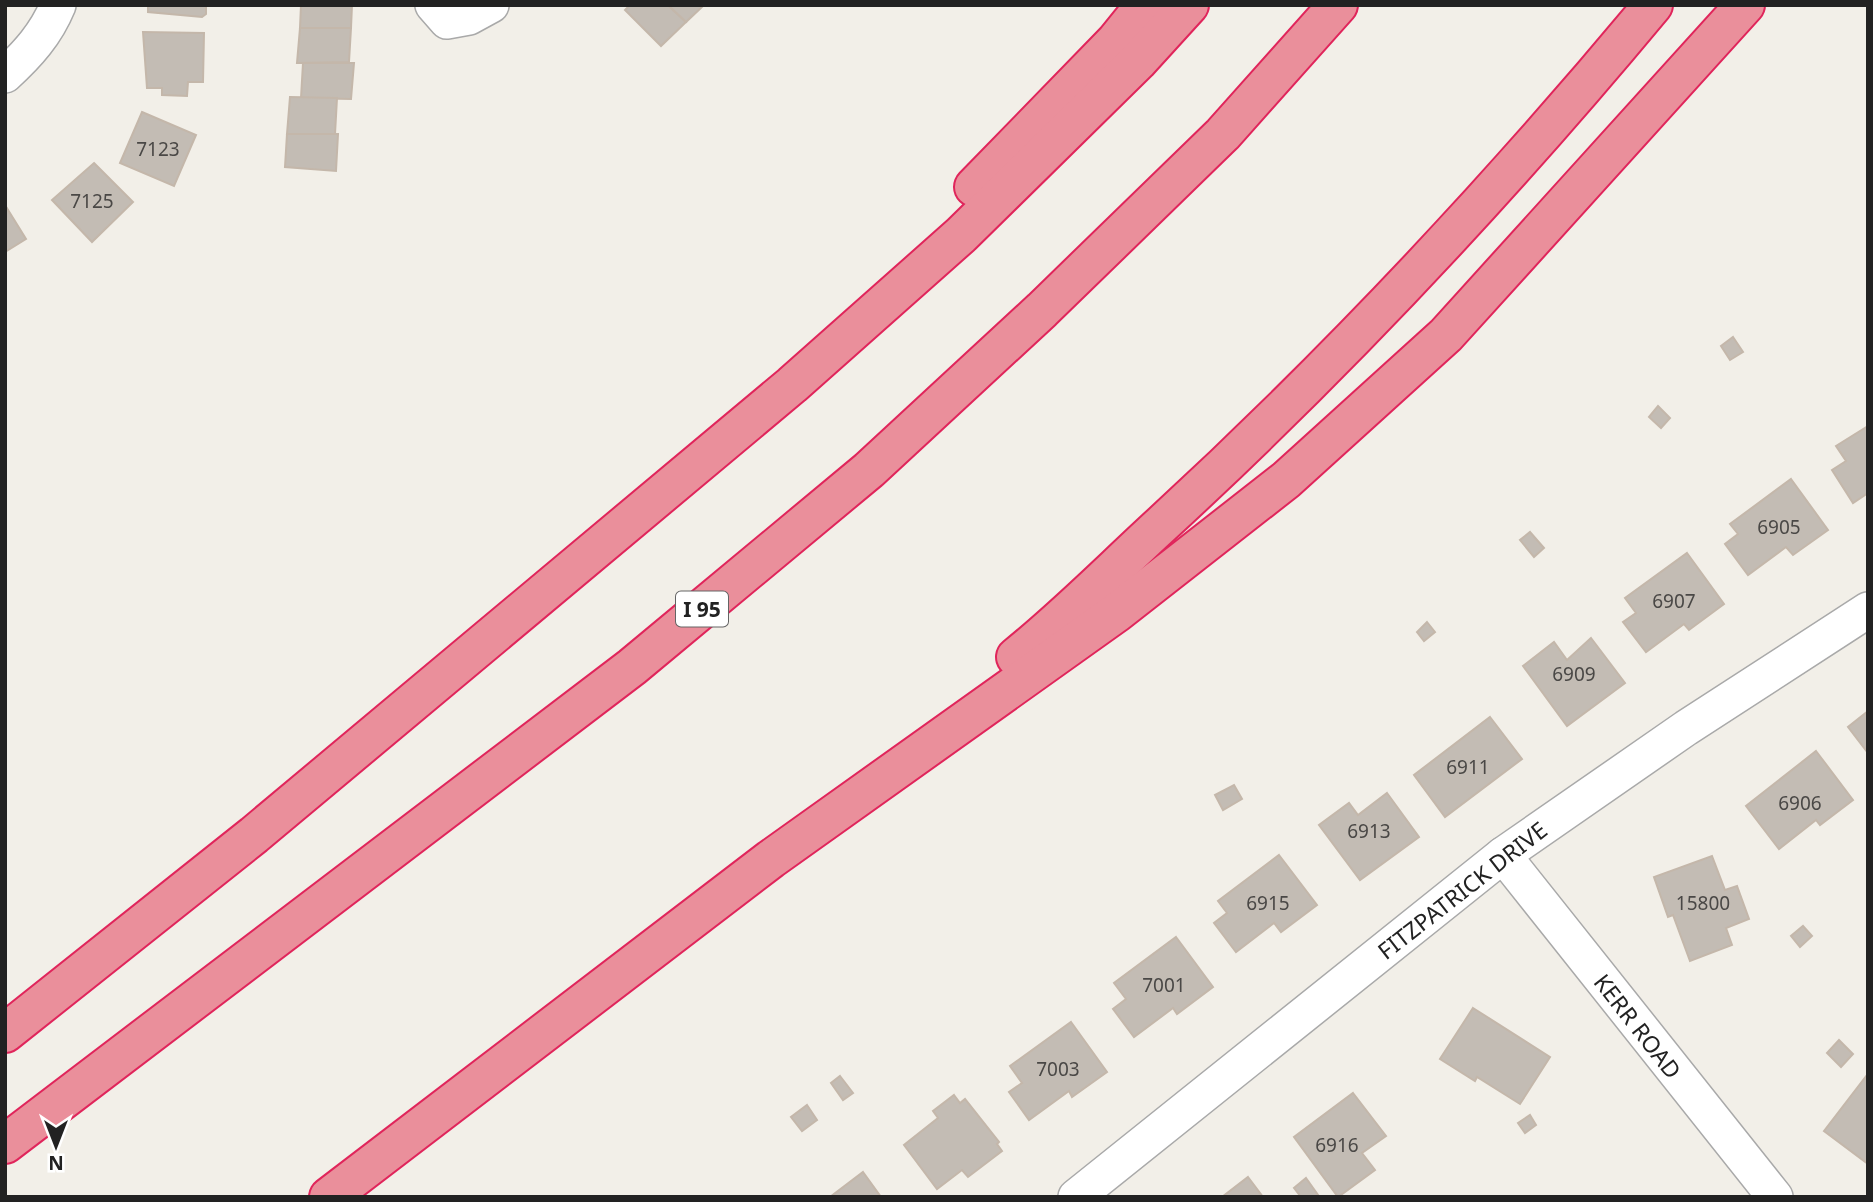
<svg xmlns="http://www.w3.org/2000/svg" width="1873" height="1202" font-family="'Noto Sans',sans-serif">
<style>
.building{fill:#c3bcb4;stroke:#c4b7aa;stroke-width:2}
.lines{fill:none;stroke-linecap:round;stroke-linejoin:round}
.street-casing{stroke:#a9a9a9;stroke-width:38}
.highway-casing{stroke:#e0255b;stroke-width:42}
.street{stroke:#fff;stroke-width:35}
.highway{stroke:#ea8f9b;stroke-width:38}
.labels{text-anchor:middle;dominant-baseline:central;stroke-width:7;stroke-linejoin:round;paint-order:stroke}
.number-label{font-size:19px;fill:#4a4846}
.shield{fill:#fff;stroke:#646464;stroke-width:2}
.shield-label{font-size:21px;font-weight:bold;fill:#222}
.street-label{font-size:23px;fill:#222;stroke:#fff}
</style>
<rect width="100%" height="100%" fill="#f2efe8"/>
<g class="building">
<path d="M148,5h58v9l-4,3 -54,-5z"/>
<path d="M301,5h51l-1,23h-51z"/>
<path d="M630,5h38l18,17 -25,24 -36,-36z"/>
<path d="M668,5h36l-18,17z"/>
<path d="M300,28h51l-2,34 -52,1z"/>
<path d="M143,32l61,1 -1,49h-15l-1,14 -25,-1v-7h-15z"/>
<path d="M297,63h57l-3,36 -50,-1 2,-35z"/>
<path d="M290,97l47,1 -2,36h-48z"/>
<path d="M142,112l54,23 -22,51 -54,-23z"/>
<path d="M287,134h51l-2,37 -51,-4z"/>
<path d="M94,163l39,39 -41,40 -40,-42z"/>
<path d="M5,205l21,34 -21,13z"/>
<path d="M1733,337l10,15 -13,8 -9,-14z"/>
<path d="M1658,406l12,12 -9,10 -12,-11z"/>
<path d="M1868,426v67l-15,10 -21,-33 14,-9 -10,-15z"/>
<path d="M1791,479l37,51 -35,25 -7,-8 -38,28 -23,-31 13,-10 -8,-10z"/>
<path d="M1530,532l14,16 -10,9 -14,-17z"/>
<path d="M1687,553l37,51 -35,26 -5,-6 -38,28 -23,-30 13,-9 -11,-15z"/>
<path d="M1427,622l8,10 -11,9 -7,-9z"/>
<path d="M1591,638l34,45 -58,43 -44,-60 31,-24 13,18z"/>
<path d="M1868,711v42l-20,-26z"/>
<path d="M1490,717l32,42 -77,58 -31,-42z"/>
<path d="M1816,751l37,49 -33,25 -4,-5 -37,29 -33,-43z"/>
<path d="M1234,785l8,14 -19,11 -8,-15z"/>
<path d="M1387,793l32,44 -59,43 -41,-55 30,-22 9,12z"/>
<path d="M1279,855l38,50 -36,27 -7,-9 -38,29 -22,-29 13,-10 -9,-12z"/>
<path d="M1712,856l13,34 12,-4 12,33 -23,9 6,17 -42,16 -17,-46 -5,2 -14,-40z"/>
<path d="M1803,926l9,10 -12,11 -9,-11z"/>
<path d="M1176,937l37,50 -36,27 -4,-6 -39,29 -21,-28 13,-10 -12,-16z"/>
<path d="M1473,1008l77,49 -30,47 -43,-27 -2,4 -35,-22z"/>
<path d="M1071,1022l36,50 -35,25 -3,-6 -40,29 -20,-28 13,-9 -12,-17z"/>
<path d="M1839,1040l14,14 -12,13 -14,-14z"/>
<path d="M1867,1075l1,1v88l-44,-33z"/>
<path d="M840,1076l13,17 -10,7 -12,-17z"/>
<path d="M1353,1093l33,43 -24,17 13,17 -37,27 -44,-60z"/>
<path d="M954,1095l6,8 5,-4 34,43 -2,2 5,7 -34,26 -6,-7 -25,19 -33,-44 34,-27 -5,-7z"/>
<path d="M807,1105l10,15 -15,11 -11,-14z"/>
<path d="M1530,1115l6,10 -11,8 -7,-10z"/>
<path d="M863,1172l18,25h-51z"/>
<path d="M1248,1177l15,20h-41z"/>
<path d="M1306,1178l12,17 -2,2h-15l-7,-9z"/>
</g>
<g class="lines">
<defs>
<g id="street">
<path d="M433,5l14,16 22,-4 22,-12"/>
<path d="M5,75c23,-21 41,-41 53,-70"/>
<path d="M1503,855l272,342"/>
<path d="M1076,1197l427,-342 183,-127 182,-118"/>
</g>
<g id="highway">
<path d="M974,187l142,-146 29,-36"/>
<path d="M1016,657c51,-41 97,-88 145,-132 176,-162 339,-336 492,-520"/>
<path d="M5,1033l249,-198 538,-450 169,-150 177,-174 51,-56"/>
<path d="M5,1144l627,-477 237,-197 173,-160 181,-176 115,-129"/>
<path d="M329,1197l442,-338 345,-246 170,-133 160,-145 299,-330"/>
</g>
</defs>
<use href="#street" class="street-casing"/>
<use href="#highway" class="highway-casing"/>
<use href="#street" class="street"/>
<use href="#highway" class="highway"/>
</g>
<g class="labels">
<g class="number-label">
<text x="158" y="149">7123</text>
<text x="92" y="201">7125</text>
<text x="1779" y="527">6905</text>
<text x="1674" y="601">6907</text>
<text x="1574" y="674">6909</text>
<text x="1468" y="767">6911</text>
<text x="1800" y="803">6906</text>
<text x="1369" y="831">6913</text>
<text x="1268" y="903">6915</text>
<text x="1703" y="903">15800</text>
<text x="1164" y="985">7001</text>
<text x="1058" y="1069">7003</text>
<text x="1337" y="1145">6916</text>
</g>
<rect class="shield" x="676" y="591.5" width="52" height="35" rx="5"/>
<g class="shield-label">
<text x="702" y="609">I 95</text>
</g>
<g class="street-label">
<text transform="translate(1462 890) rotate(-38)">FITZPATRICK DRIVE</text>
<text transform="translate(1638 1026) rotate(52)">KERR ROAD</text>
</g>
</g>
<rect width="1873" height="1202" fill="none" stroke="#222222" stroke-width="14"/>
<g transform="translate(56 1146) rotate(180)" stroke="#ffffff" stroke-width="5" paint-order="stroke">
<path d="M0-5L12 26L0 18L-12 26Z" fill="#222222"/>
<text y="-10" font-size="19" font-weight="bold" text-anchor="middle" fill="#222222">N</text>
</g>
</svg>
